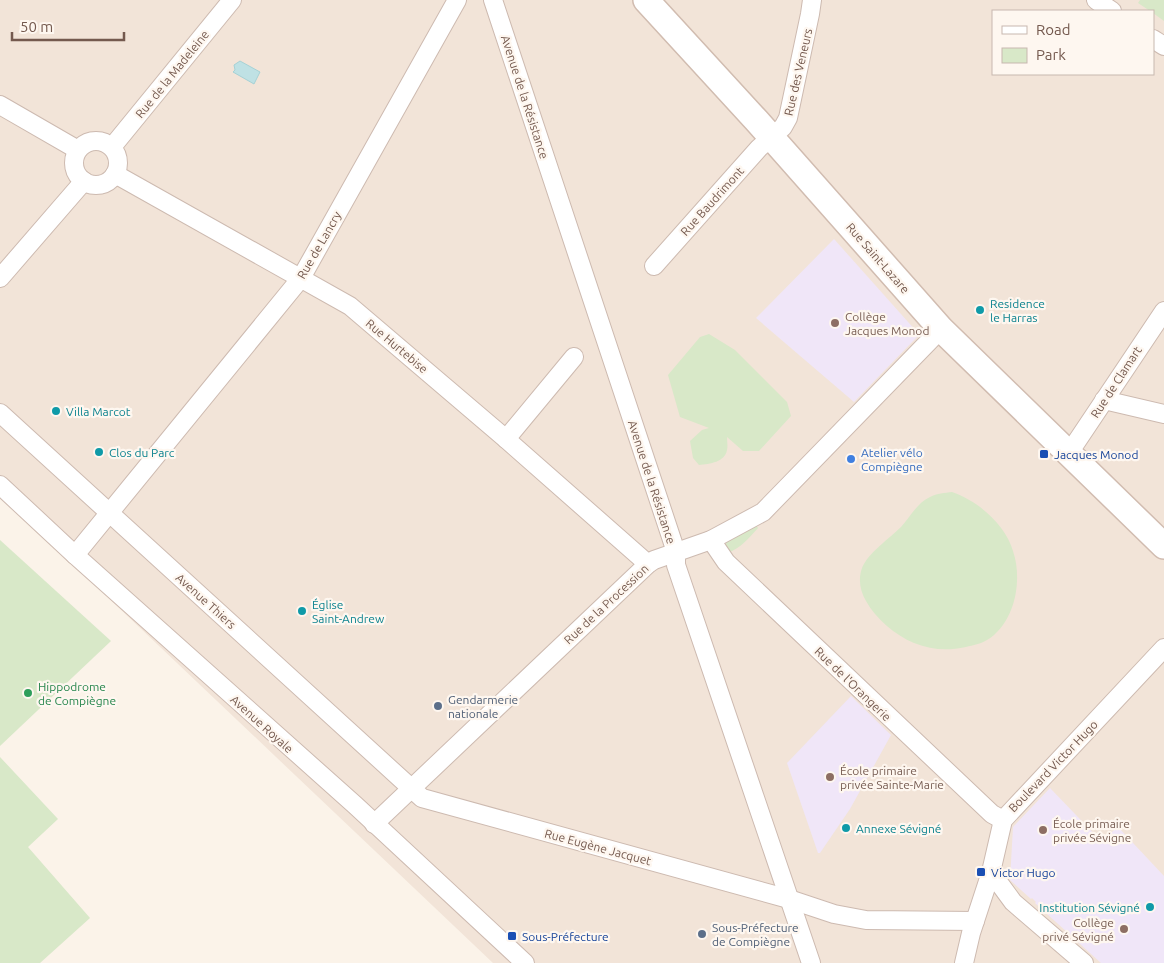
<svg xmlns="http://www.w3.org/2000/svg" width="1164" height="963" font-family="Ubuntu,sans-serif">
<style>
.residential{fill:#f2e4d8;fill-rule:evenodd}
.education{fill:#f0e6f8}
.green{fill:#d8e8c8}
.water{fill:#bfe1e4;stroke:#a6d1d5}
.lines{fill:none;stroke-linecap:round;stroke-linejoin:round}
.minor-casing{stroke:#cdbab0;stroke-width:20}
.secondary-casing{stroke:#d1bcb0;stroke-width:28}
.minor{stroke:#fff;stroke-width:18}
.secondary{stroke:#fff;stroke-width:25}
.culture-dot{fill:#0f9aa8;stroke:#fef7f0;stroke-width:2}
.education-dot{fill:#8d6e63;stroke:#fef7f0;stroke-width:2}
.transit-dot{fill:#1a4fb4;stroke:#fef7f0;stroke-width:2}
.shop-dot{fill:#3f7fe0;stroke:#fef7f0;stroke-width:2}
.leisure-dot{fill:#2e9e5b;stroke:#fef7f0;stroke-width:2}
.service-dot{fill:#5c6f8a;stroke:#fef7f0;stroke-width:2}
.labels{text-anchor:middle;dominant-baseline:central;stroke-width:4.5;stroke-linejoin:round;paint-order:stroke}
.street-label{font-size:12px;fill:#74594e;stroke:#fef7f0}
.culture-label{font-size:12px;fill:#0d838f;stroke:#fef7f0;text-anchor:start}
.education-label{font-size:12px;fill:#785e54;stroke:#fef7f0;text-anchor:start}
.shop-label{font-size:12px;fill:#366cbe;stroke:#fef7f0;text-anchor:start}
.transit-label{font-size:12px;fill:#164399;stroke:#fef7f0;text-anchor:start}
.leisure-label{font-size:12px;fill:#27864d;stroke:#fef7f0;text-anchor:start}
.service-label{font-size:12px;fill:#4e5e75;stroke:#fef7f0;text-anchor:start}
</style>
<rect width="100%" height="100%" fill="#fbf3e9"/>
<path class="residential" d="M0,0h1164v963h-671l-493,-468zM993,11h160v63h-160z"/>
<g class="education">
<path d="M834,239l83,93v5l-63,65 -98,-84z"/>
<path d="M851,696l40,39 -41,74 -30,44h-2l-31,-90z"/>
<path d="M1050,788l51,53 17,-14 46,49v87h-63l-66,-60 1,-1 -4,-4 -1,1 -21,-19 3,-53z"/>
</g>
<g class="green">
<path d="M1140,0h24v21l-11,-8v-2h-3l-12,-8z"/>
<path d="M709,334l26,16 52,52 4,14 -32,35h-16l-16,-14c0,4 1,9 0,13 -2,12 -17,14 -28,15l-6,-7 -3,-17 12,-11 7,-2 -29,-11 -12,-42 32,-38z"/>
<path d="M952,492c26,9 53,32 61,59 10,29 2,72 -26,89 -6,4 -14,5 -21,7 -19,4 -34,3 -52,-4 -19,-8 -38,-24 -48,-42 -6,-10 -8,-22 -4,-33 6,-15 28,-30 39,-41 9,-10 16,-24 29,-30 7,-4 15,-4 22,-5z"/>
<path d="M756,525l2,3c-9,10 -18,21 -31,25l-2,-7 2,-5z"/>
<path d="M0,540l111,101 -111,105z"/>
<path d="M0,757l58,62 -30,28 62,71 -50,45h-40z"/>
</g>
<path class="water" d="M240,61l20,11 -6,12 -21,-12 2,-2 -1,-5z"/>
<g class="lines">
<defs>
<g id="minor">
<path d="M493,0l183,552v13l135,398"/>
<path d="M1096,0l16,11"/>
<path d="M1153,39l11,7"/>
<path d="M0,105l78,45"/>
<circle cx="96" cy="163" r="22"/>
<path d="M112,147l120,-147"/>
<path d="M115,174l235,132 156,133 142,125"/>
<path d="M654,266l105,-118 24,-21 5,-9 22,-104 2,-14"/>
<path d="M0,278l84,-97"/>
<path d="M1104,400l60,14"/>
<path d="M0,413l422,385 367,101 45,15 32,6 109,1"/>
<path d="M506,439l68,-82"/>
<path d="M1069,453l95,-142"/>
<path d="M0,485l75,70 280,250 170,158"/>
<path d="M711,540l15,22 266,252 11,6"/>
<path d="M75,555l226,-277 156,-278"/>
<path d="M374,824l274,-260 6,-4 57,-20 52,-28 178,-183"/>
<path d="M991,872l22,30 71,61"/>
<path d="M964,963l7,-30 20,-61 12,-52 161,-172"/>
</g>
<path id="secondary" d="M646,0l111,121 184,208 223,217"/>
</defs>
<use href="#minor" class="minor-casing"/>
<use href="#secondary" class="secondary-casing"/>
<use href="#minor" class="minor"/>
<use href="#secondary" class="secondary"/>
</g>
<g class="culture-dot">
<circle cx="980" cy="310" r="5"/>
<circle cx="56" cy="411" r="5"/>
<circle cx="99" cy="452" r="5"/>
<circle cx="302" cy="611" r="5"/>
<circle cx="846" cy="828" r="5"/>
<circle cx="1150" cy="907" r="5"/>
</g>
<g class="education-dot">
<circle cx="835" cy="323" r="5"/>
<circle cx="830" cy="777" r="5"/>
<circle cx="1043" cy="830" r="5"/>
<circle cx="1124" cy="929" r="5"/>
</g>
<g class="transit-dot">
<rect x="1039" y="449" width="10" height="10" rx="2.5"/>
<rect x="976" y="867" width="10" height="10" rx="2.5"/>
<rect x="507" y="931" width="10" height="10" rx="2.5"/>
</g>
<circle class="shop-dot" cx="851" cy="459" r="5"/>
<circle class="leisure-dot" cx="28" cy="693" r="5"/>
<g class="service-dot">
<circle cx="438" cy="706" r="5"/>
<circle cx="702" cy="934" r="5"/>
</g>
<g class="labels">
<g class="street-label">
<text transform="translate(798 72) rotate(-77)">Rue des Veneurs</text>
<text transform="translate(172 74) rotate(-51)">Rue de la Madeleine</text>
<text transform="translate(525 97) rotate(72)">Avenue de la Résistance</text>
<text transform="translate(712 201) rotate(-48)">Rue Baudrimont</text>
<text transform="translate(319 245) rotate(-60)">Rue de Lancry</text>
<text transform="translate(878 258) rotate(49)">Rue Saint-Lazare</text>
<text transform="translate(397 346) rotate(40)">Rue Hurtebise</text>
<text transform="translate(1116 382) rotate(-57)">Rue de Clamart</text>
<text transform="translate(652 482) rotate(72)">Avenue de la Résistance</text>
<text transform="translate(206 601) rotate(42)">Avenue Thiers</text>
<text transform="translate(606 604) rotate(-43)">Rue de la Procession</text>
<text transform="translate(853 684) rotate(44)">Rue de l'Orangerie</text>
<text transform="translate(262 724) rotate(42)">Avenue Royale</text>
<text transform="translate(1053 766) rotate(-46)">Boulevard Victor Hugo</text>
<text transform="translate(598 847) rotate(15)">Rue Eugène Jacquet</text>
</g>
<g class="culture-label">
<text x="990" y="303">Residence<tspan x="990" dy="14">le Harras</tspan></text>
<text x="66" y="411">Villa Marcot</text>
<text x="109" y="452">Clos du Parc</text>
<text x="312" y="604">Église<tspan x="312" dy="14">Saint-Andrew</tspan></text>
<text x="856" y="828">Annexe Sévigné</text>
<text x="1140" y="907" text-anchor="end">Institution Sévigné</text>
</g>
<g class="education-label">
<text x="845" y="316">Collège<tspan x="845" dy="14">Jacques Monod</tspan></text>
<text x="840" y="770">École primaire<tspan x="840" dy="14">privée Sainte-Marie</tspan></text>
<text x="1053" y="823">École primaire<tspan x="1053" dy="14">privée Sévigne</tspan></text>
<text x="1114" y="922" text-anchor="end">Collège<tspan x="1114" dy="14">privé Sévigné</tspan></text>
</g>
<g class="shop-label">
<text x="861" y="452">Atelier vélo<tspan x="861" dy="14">Compiègne</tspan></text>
</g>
<g class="transit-label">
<text x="1054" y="454">Jacques Monod</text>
<text x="991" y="872">Victor Hugo</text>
<text x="522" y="936">Sous-Préfecture</text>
</g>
<g class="leisure-label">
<text x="38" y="686">Hippodrome<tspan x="38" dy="14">de Compiègne</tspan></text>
</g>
<g class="service-label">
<text x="448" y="699">Gendarmerie<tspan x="448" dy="14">nationale</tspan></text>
<text x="712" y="927">Sous-Préfecture<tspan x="712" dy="14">de Compiègne</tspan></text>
</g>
</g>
<rect x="992" y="10" width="162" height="65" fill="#fef7f0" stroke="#c7b8af"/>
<rect x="1002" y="26" width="25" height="8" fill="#ffffff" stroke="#c7b8af"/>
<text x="1036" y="35" font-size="15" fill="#74594e">Road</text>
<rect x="1002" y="48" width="25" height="15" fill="#d8e8c8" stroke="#c7b8af"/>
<text x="1036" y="60" font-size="15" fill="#74594e">Park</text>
<path d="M12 32v8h112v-8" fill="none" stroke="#74594e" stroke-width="2.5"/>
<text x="20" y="32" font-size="15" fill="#74594e" stroke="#fef7f0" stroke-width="4" paint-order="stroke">50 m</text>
</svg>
